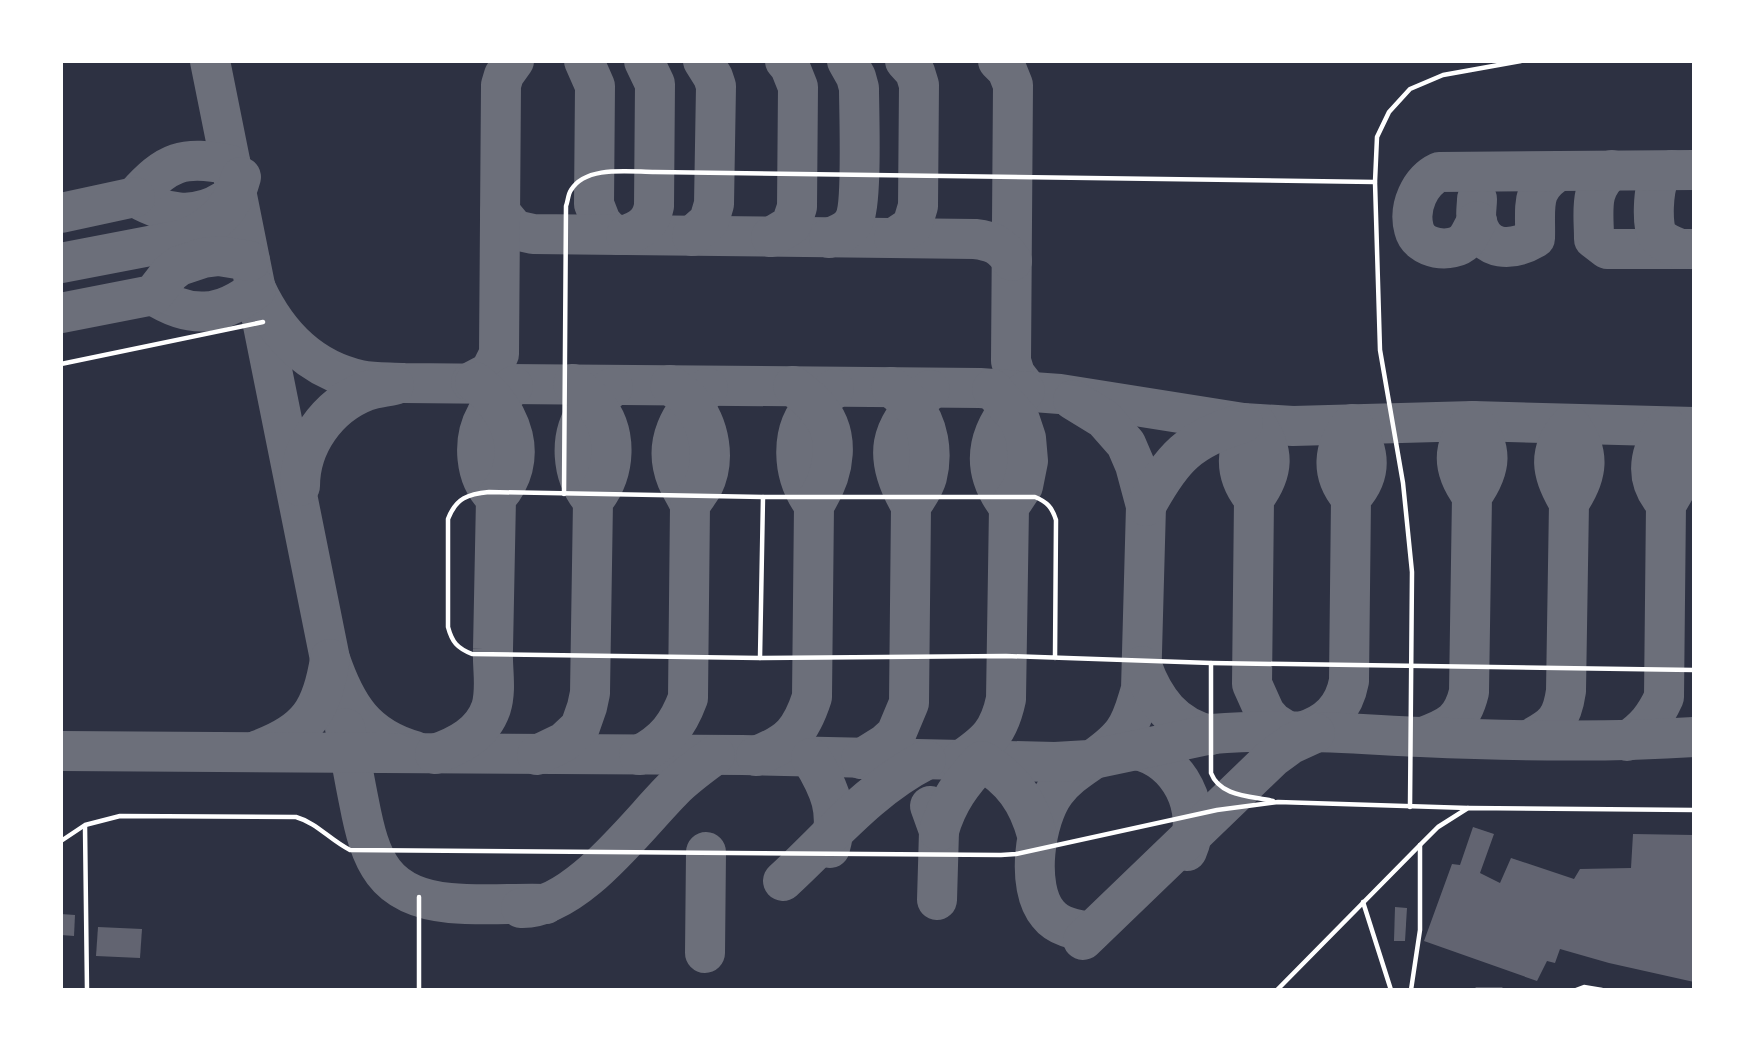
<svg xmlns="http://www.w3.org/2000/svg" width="1755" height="1051" font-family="Lato,sans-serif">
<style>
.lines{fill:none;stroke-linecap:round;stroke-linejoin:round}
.taxiway{stroke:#6c6f7a;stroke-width:40}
.building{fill:#626471}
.service{stroke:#fff;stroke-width:4.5}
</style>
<rect width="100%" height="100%" fill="#2d3142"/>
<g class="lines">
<g class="taxiway">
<path d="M210,61l120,598c16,47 35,78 85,92"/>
<path d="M584,61l11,25 -1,118 7,18 8,9 9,4"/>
<path d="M998,61l9,9 6,15 -2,276 4,13 14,18"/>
<path d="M1612,170c-24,19 -18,41 -18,69l13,10h87"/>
<path d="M1672,170c-5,2 -10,5 -13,9 -6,10 -7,46 -2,55 5,8 14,11 23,15"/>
<path d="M135,197c29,17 59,23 89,4"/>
<path d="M135,197c32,-36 48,-42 96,-32"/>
<path d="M1477,199c0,7 -2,16 0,23 7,31 36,29 58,16 1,-30 -6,-50 24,-67"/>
<path d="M500,212l15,18 18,4 442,5c18,2 27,7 37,22"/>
<path d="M61,213l74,-16"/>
<path d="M1477,221c-4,6 -7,15 -12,20 -13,13 -46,9 -51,-12 -6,-22 6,-48 25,-57l255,-2"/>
<path d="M626,235c16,-6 25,-12 28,-29l1,-122 -11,-23"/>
<path d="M692,236l17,-15 5,-17 2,-118 -3,-9 -10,-16"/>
<path d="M771,237l20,-12 6,-18 1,-120 -8,-20 -5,-6"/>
<path d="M829,238c8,-3 17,-6 23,-14 11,-15 7,-111 7,-136l-3,-11 -9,-16"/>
<path d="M894,238l18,-12 6,-20 1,-121 -4,-13 -10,-11"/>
<path d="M61,263l125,-24c28,-13 47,-31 55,-62"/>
<path d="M256,289c21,45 54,80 104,91 14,3 30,2 44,3l576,5 80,6 183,29 50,3 180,-5 221,6"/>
<path d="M153,295c37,24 68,22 103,-6"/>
<path d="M61,313l92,-18 17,-22 9,-7 24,-8 16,-2 31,5"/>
<path d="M471,382l19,-10 9,-18 2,-269 3,-10 10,-14"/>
<path d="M1073,400l31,19 22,25 9,21 11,41 -5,183c-5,16 -8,31 -18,44 -19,25 -50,34 -68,59 -20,27 -30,95 -7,122 10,13 27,16 43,18"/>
<path d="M300,486c0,-41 27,-80 66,-95 9,-3 19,-4 28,-6"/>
<path d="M496,498c-22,-20 -24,-58 -10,-83 6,-12 17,-20 27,-29"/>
<path d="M1254,499c20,-27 21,-47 2,-75 -23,22 -22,51 -2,75l-2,185 13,29 8,9 14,9"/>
<path d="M593,501c-22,-25 -25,-65 -5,-92 6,-9 16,-16 25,-22"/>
<path d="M690,505c-4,-9 -9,-16 -13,-25 -15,-37 3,-68 31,-92"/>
<path d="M814,505c-22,-29 -26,-75 2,-102 5,-5 12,-9 18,-14"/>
<path d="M911,506c-29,-49 -23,-79 19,-116"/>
<path d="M1146,506c26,-48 43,-67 97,-83"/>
<path d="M1009,507c-34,-43 -19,-82 16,-116"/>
<path d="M1142,666c12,34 32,61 69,69"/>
<path d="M345,728c5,25 9,50 14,74 11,58 24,95 91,101 31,3 65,0 96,1"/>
<path d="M1301,732c27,-8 43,-24 48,-51l2,-183c-21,-24 -18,-50 1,-74 18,26 22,49 -1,74"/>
<path d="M1423,737c27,-10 39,-16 46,-45l3,-196c-20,-27 -21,-49 1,-75 20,28 19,47 -1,75"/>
<path d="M1530,739c25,-13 32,-20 36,-48l3,-188c-18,-29 -22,-51 1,-78 21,28 18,50 -1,78"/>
<path d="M1627,741c18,-12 28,-24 37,-44l2,-193c18,-24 24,-54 0,-77 -17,26 -22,52 0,77"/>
<path d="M258,750c50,-18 64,-40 72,-91"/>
<path d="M1136,750c43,8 69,60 51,101"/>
<path d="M61,751l681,4 313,7 34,-2 123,-26c69,-6 140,0 209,3 91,4 182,6 273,0"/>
<path d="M435,754c23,-8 47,-20 56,-46 6,-19 1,-39 2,-59 1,-50 2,-100 3,-151 35,-39 17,-87 -21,-116"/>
<path d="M537,755l27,-13 16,-15 7,-20 3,-14 3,-192c23,-28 26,-69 1,-98 -6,-7 -14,-13 -21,-19"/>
<path d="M639,755c26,-13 39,-30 49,-57l2,-193c4,-6 9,-13 13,-19 13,-26 7,-61 -12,-83 -5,-7 -14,-13 -21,-18"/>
<path d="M756,756c34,-13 45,-25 56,-59l2,-192c21,-31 29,-72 0,-101 -6,-7 -14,-12 -21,-18"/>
<path d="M811,758c19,31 29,54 19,90"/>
<path d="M861,759l24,-15 11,-10 13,-31 2,-197c6,-9 13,-18 16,-29 6,-24 2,-53 -15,-72 -6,-6 -14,-12 -21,-18"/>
<path d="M960,761c28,-19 39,-29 46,-62l3,-192 14,-21 5,-25 -2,-23 -6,-18 -28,-31"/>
<path d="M930,806l9,25 -2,69"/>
<path d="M939,831c8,-29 23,-49 43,-70 30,18 46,40 55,74"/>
<path d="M783,881c46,-42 86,-92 143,-121"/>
<path d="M521,908c54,2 116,-83 152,-119 13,-13 27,-23 42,-34"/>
<path d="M1083,940l189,-182 19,-14 24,-11"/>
<path d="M705,953l1,-101"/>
</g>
</g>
<g class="building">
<path d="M1473,827l21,7 -14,39 20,10 11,-25 63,21 6,-10 51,-1 2,-34 61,1v147l-85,-19 -49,-14 -5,14 -8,-2 -10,20 -113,-40 28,-77 8,1z"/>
<path d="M1395,907l12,1 -2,33h-11z"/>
<path d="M61,914l14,1 -1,21 -13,-1z"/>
<path d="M98,927l44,2 -2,29 -44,-2z"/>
</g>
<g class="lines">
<g class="service">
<path d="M61,364l202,-42"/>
<path d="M564,494l2,-288c2,-5 2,-12 5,-16 15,-25 59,-18 84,-18l720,10"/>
<path d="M760,658l3,-161"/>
<path d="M1055,658l1,-138c-4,-13 -9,-18 -21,-23h-272l-274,-5c-21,2 -33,6 -41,27v108c4,15 9,21 24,27l288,4 246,-2 205,7 483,7"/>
<path d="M1211,663v110c9,24 41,23 62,28"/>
<path d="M1410,807l2,-235 -9,-89 -23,-133 -5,-168 2,-45 12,-25 21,-23 33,-14 78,-14"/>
<path d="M85,826l2,164"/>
<path d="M61,841l24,-16 35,-9 176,1c21,6 34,23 54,33l651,5 15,-1 201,-44 61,-8 190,6"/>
<path d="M419,897v93"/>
<path d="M1363,902l28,88"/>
<path d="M1277,990l143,-145 18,-18 30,-19 226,2"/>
<path d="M1411,990l9,-60v-85"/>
<path d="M1476,990h26"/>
<path d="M1576,990l8,-3 18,3"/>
</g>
</g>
<rect width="1755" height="1051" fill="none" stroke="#ffffff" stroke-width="126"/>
</svg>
